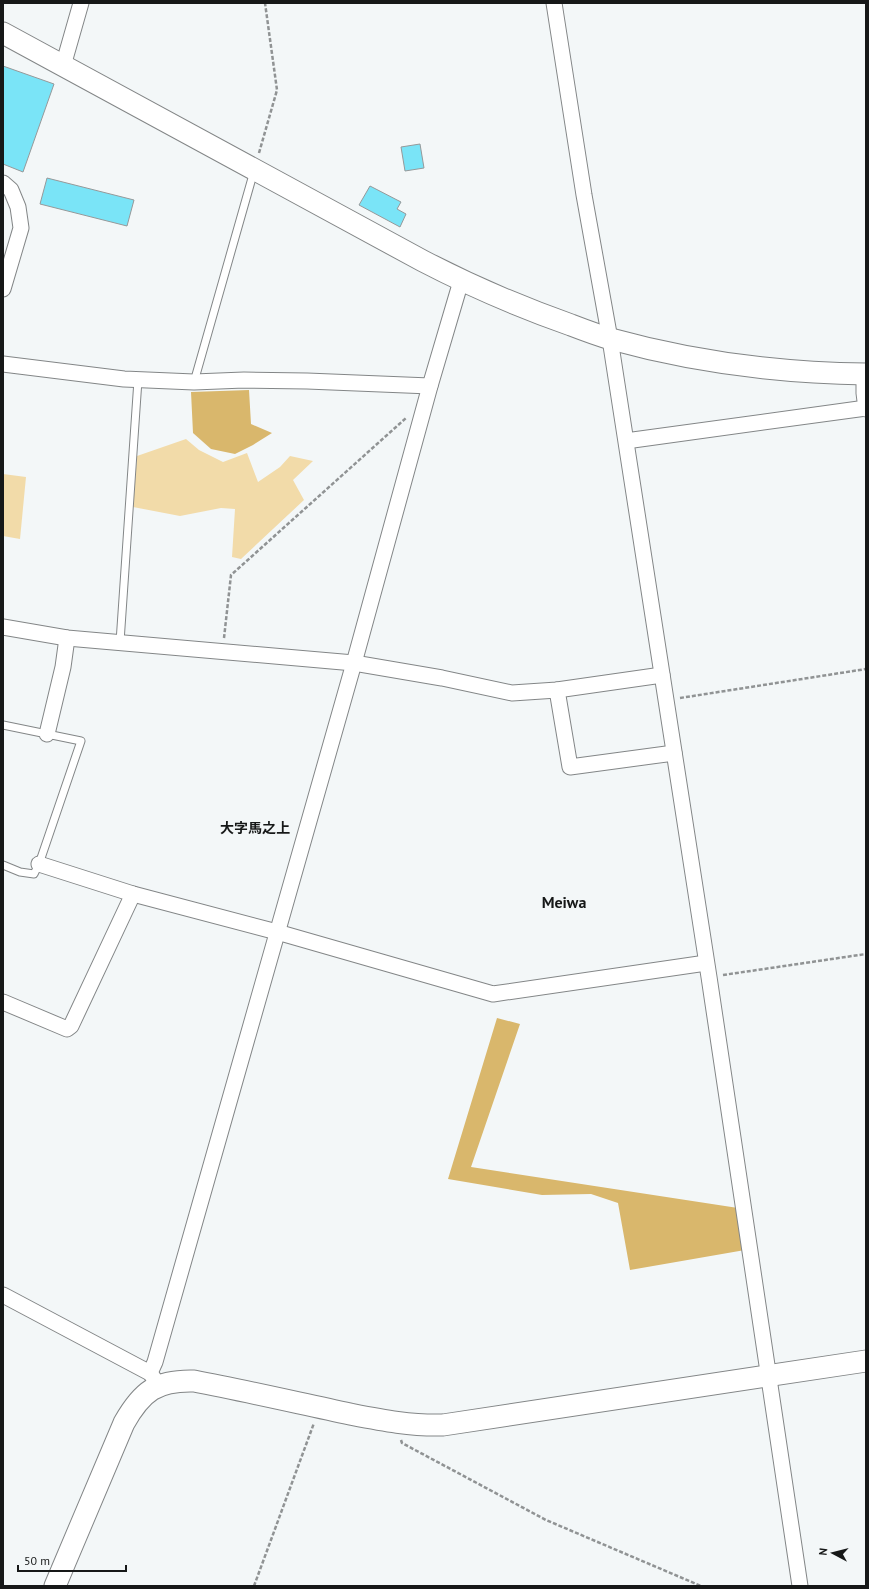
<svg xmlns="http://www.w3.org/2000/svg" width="869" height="1589" font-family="'PT Sans','Noto Sans JP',sans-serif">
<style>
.green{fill:#f2dba9}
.forest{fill:#d9b76c}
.building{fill:#7ae4f7;stroke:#96999a}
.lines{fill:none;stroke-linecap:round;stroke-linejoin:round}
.lane-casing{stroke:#838687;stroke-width:9}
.street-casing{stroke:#838687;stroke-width:17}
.secondary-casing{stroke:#838687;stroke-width:23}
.path{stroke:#909394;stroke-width:2.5;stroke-dasharray:4 2;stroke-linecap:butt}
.lane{stroke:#fff;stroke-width:7}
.street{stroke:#fff;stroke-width:15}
.secondary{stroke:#fff;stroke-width:21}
.labels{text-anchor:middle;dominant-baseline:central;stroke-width:4;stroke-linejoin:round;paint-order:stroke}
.quarter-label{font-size:14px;font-weight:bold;fill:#161818;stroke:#f3f7f8}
.district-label{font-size:16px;font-weight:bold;fill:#161818;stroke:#f3f7f8}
</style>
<rect width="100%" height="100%" fill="#f3f7f8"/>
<g class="green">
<path d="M186,439l13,11 24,12 24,-9 11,29 22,-15 10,-11 23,5 -20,19 11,20 -63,59 -9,-2 3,-48 -14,-1 -41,8 -47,-9 4,-51z"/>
<path d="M3,474l23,3 -6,62 -17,-3z"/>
</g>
<g class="forest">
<path d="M249,390l2,34 21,9 -19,12 -18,9 -24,-5 -18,-16 -2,-41z"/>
<path d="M497,1018l23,6 -49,143 267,41 7,42 -115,20 -12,-67 -27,-9 -49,1 -94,-16z"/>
</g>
<g class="building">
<path d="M3,66l51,18 -31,88 -20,-8z"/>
<path d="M420,144l4,24 -19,3 -4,-24z"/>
<path d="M47,178l87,22 -7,26 -87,-22z"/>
<path d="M370,186l31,16 -4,7 9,5 -6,13 -41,-22z"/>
</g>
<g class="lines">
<defs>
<g id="lane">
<path d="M194,382l60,-211"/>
<path d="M120,642l18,-262"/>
<path d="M3,725l78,16 -42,123 -5,10 -14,-2 -17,-7"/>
</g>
<g id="street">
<path d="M554,3l30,192 26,144 99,638 91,609"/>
<path d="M63,66l18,-63"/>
<path d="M3,183l8,7 7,17 3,21 -18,61"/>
<path d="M3,364l121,15 70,3 50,-2 63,1 123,5"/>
<path d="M864,374v19l2,16"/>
<path d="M633,440l233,-32"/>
<path d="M3,627l64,11 287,25 88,15 70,15 45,-3 105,-15"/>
<path d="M557,690l13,77 104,-14"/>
<path d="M47,734l16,-67 4,-29"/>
<path d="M39,864l94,30 144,38 216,62 213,-31"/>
<path d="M3,1002l64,27 4,-3 62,-132"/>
<path d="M3,1295l147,78 5,7"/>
<path d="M150,1373l5,-11 199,-699 76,-277 31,-105"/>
</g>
<g id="secondary">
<path d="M3,33l420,228c48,25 97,46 148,64 13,5 26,10 40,14 83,23 169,34 255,35"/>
<path d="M55,1586l69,-163c18,-32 33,-43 70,-42 52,10 104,22 156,33 31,6 61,12 93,11l423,-64"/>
</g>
</defs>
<use href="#lane" class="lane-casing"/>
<use href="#street" class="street-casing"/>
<use href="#secondary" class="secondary-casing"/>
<g class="path">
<path d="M259,153l18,-63 -12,-87"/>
<path d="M224,638l7,-63 175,-157"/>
<path d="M680,698l186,-29"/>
<path d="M723,975l143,-21"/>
<path d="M401,1440l1,3 144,77 155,66"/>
<path d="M254,1586l60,-163"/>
</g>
<use href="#lane" class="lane"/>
<use href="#street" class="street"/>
<use href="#secondary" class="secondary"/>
</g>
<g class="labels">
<g class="quarter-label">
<text x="255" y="828">大字馬之上</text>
</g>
<g class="district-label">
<text x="564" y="902">Meiwa</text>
</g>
</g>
<rect width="869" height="1589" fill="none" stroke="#161818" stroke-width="8"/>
<g transform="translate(833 1553) rotate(277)" stroke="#f3f7f8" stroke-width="3" paint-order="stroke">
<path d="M0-3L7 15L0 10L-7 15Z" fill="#161818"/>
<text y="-6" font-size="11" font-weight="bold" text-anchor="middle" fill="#161818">N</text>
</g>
<path d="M18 1565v6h108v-6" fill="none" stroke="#161818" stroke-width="2"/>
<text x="24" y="1565" font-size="12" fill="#161818" stroke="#f3f7f8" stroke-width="3" paint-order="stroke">50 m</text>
</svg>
